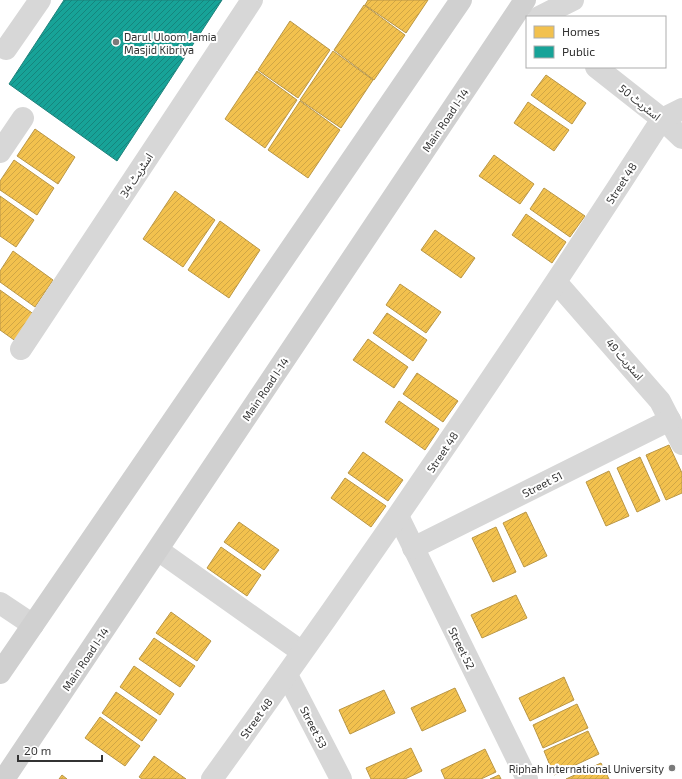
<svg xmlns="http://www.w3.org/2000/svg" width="682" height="779" font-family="'Exo 2','Noto Sans Arabic',sans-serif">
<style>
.homes{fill:url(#homes-hatch);stroke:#b99646}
.public{fill:url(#public-hatch);stroke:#1f817a}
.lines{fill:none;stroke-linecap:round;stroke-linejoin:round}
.minor{stroke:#d7d7d7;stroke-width:22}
.secondary{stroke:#d0d0d0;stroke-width:22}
.poi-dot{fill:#7a7a7a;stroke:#fff;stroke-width:1.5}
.labels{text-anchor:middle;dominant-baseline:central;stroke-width:4;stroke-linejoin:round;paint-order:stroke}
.poi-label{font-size:11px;fill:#333;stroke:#fff;text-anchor:start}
.street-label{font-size:11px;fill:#333;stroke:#fff}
</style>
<defs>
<pattern id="homes-hatch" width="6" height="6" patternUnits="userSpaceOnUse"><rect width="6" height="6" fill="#f2c14e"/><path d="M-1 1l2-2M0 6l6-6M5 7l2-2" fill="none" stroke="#d0a645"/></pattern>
<pattern id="public-hatch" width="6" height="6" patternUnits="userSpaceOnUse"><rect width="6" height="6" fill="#17a398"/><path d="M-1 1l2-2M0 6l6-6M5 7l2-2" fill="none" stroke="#15857d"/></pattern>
</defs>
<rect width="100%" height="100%" fill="#fff"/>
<g class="homes">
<path d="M368,0h60l-22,33 -41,-28z"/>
<path d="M364,5l41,30 -31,45 -40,-30z"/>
<path d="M290,21l40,29 -32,48 -40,-28z"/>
<path d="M333,51l40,29 -32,48 -41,-28z"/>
<path d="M257,71l40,29 -32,48 -40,-29z"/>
<path d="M546,75l40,28 -14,21 -41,-29z"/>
<path d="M300,101l40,29 -32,48 -40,-28z"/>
<path d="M528,102l41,28 -15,21 -40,-28z"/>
<path d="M35,129l40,28 -17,27 -41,-28z"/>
<path d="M494,155l40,29 -14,20 -41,-28z"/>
<path d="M14,160l40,28 -17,27 -37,-25v-9z"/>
<path d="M544,188l41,28 -15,21 -40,-28z"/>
<path d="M175,191l40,29 -32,47 -40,-28z"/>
<path d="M0,196l34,24 -18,27 -16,-11z"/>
<path d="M526,214l40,28 -14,21 -40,-28z"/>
<path d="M220,221l40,29 -31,48 -41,-28z"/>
<path d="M435,230l40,28 -14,20 -40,-28z"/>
<path d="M13,251l40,29 -18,27 -35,-25v-11z"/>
<path d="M400,284l41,28 -15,21 -40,-28z"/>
<path d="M0,290l35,25 -18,27 -17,-12z"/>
<path d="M387,313l40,27 -14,21 -40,-28z"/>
<path d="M368,339l40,28 -14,21 -41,-28z"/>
<path d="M417,373l41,28 -15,21 -40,-28z"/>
<path d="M399,401l40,28 -14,21 -40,-28z"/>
<path d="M669,445l13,28v20l-16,7 -20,-45z"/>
<path d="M363,452l40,28 -15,21 -40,-28z"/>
<path d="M640,457l20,44 -23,11 -20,-44z"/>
<path d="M609,471l20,45 -23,10 -20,-44z"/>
<path d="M345,478l41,28 -15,21 -40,-29z"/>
<path d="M526,512l21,44 -23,11 -21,-44z"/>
<path d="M239,522l40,28 -15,20 -40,-28z"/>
<path d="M496,527l20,45 -23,10 -21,-44z"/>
<path d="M221,547l40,28 -14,21 -40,-28z"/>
<path d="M516,595l11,23 -45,20 -11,-23z"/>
<path d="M171,612l40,29 -14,20 -41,-28z"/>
<path d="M154,638l41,28 -15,21 -41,-28z"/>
<path d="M134,666l40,28 -14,21 -40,-28z"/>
<path d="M564,677l10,23 -44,21 -11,-23z"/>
<path d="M455,688l11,23 -44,20 -11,-23z"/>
<path d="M384,690l11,23 -45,21 -11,-24z"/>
<path d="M116,692l41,28 -15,21 -40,-28z"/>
<path d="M577,704l11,24 -45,20 -10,-23z"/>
<path d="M100,717l40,29 -15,20 -40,-28z"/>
<path d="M588,731l11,23 -45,21 -10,-24z"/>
<path d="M411,748l11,23 -17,8h-34l-5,-11z"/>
<path d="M485,749l11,23 -15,7h-36l-4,-9z"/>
<path d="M154,756l32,23h-44l-3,-2z"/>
<path d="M601,763l8,16h-43z"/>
<path d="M62,775l5,4h-8z"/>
<path d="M499,775l2,4h-11z"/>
</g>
<path class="public" d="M64,0h158l-105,161 -108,-77z"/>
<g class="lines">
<g class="minor">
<path d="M539,17l34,-17"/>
<path d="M6,49l34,-49"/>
<path d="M596,67l66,52 20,19"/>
<path d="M0,152l23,-34"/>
<path d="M557,283l103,118 22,43"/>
<path d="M21,349l231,-349"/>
<path d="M398,516l129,263"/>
<path d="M413,548l257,-128"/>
<path d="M158,550l144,102"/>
<path d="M0,603l33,22"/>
<path d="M287,675l54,104"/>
<path d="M212,779c156,-216 306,-436 450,-660l20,-10"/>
</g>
<g class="secondary">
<path d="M0,673l461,-673"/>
<path d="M4,779l521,-779"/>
</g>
</g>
<g class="poi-dot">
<circle cx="116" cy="42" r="4"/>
<circle cx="672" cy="768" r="4"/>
</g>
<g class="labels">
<g class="poi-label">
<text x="124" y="36">Darul Uloom Jamia<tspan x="124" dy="13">Masjid Kibriya</tspan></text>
<text x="664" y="768" text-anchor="end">Riphah International University</text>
</g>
<g class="street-label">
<text transform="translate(640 102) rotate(39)">اسٹریٹ 50</text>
<text transform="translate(445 120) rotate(-56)">Main Road I-14</text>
<text transform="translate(136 175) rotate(-57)">اسٹریٹ 34</text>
<text transform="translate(621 183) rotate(-57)">Street 48</text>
<text transform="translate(625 359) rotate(49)">اسٹریٹ 49</text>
<text transform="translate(265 389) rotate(-56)">Main Road I-14</text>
<text transform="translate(442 452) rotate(-56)">Street 48</text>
<text transform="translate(542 484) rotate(-27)">Street 51</text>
<text transform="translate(462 648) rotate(64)">Street 52</text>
<text transform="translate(85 659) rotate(-56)">Main Road I-14</text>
<text transform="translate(256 718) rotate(-54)">Street 48</text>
<text transform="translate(314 727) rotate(63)">Street 53</text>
</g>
</g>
<rect x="526" y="16" width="140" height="52" fill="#ffffff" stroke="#adadad"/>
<rect x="534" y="26" width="20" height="12" fill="#f2c14e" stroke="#adadad"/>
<text x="562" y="36" font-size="12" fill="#333333">Homes</text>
<rect x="534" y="46" width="20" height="12" fill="#17a398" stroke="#adadad"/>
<text x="562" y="56" font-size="12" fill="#333333">Public</text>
<path d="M18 755v6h84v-6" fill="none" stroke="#333333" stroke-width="2"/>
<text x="24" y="755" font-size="12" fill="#333333" stroke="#ffffff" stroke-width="3" paint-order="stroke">20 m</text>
</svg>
